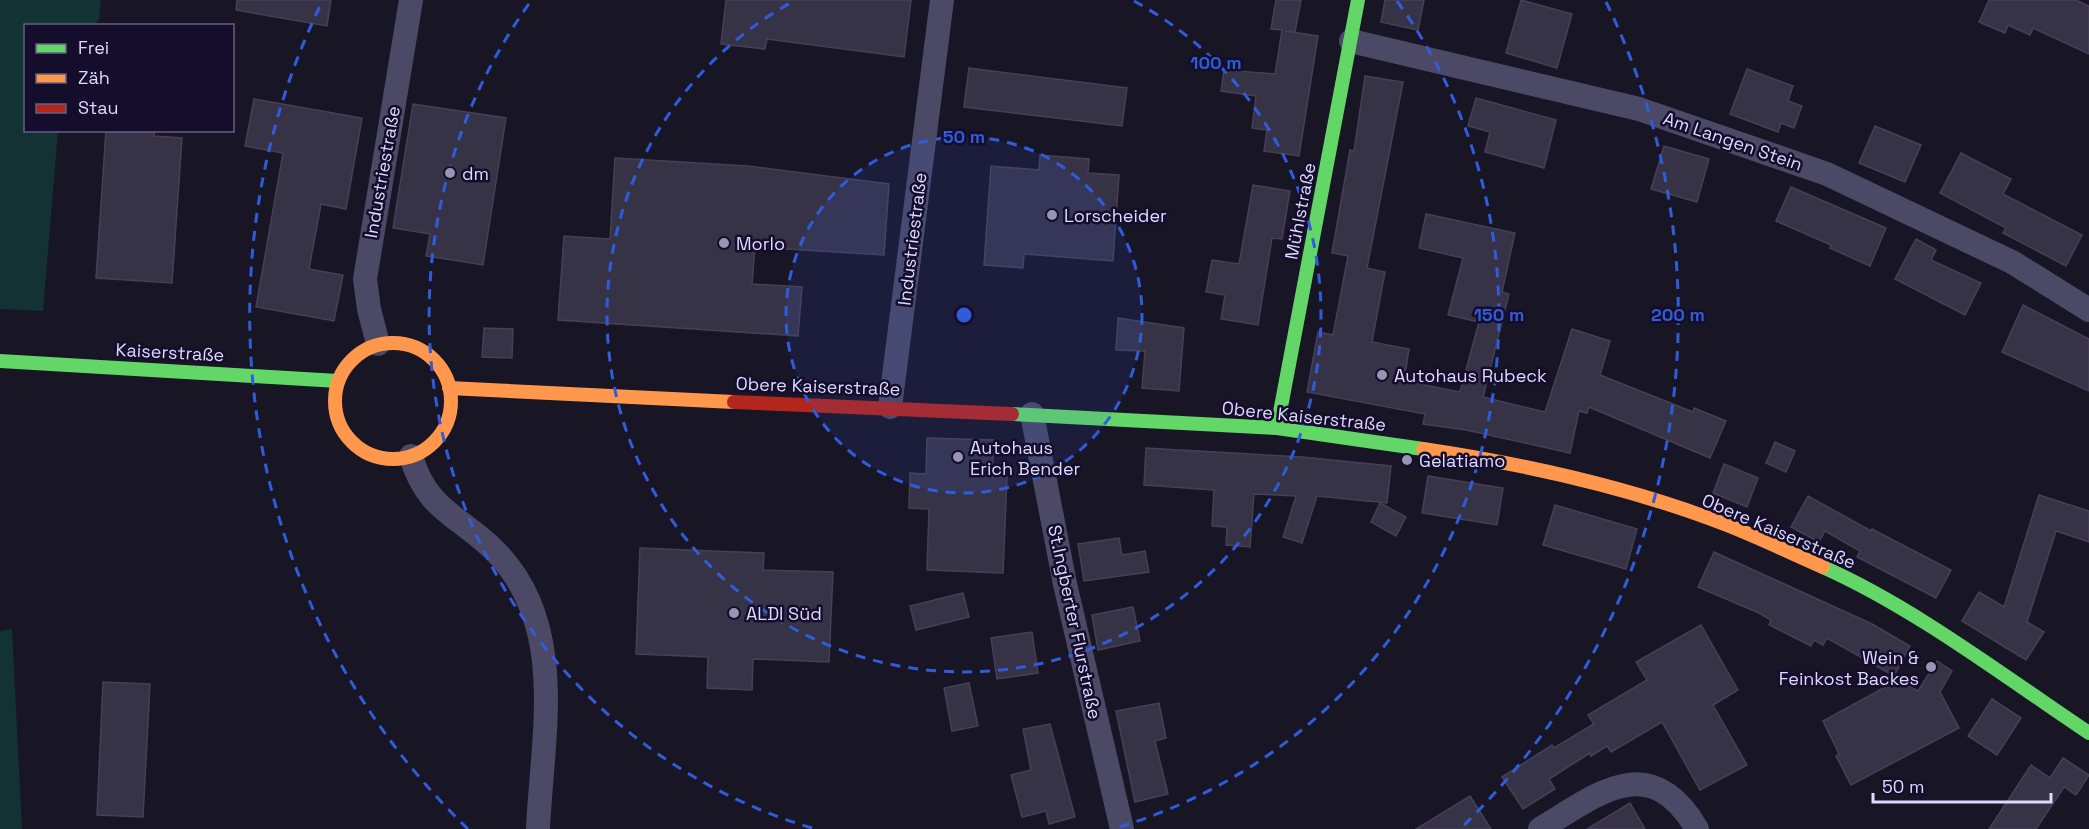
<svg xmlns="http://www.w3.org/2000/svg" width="2089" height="829" font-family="'Space Grotesk',sans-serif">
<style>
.green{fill:#123234}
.building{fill:#373346;stroke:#454058;stroke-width:1.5}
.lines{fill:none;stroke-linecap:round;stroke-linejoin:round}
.street{stroke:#4b4966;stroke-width:24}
.fast{stroke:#63d668;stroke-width:14}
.slow{stroke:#ff974d;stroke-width:14}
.jam{stroke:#b3261e;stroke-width:14}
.ring{fill:none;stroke:#305cdc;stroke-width:3;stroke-dasharray:10 8}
.poi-dot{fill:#9994b3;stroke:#140e2c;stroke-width:2}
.labels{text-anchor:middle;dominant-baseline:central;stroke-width:5;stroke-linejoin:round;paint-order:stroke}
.street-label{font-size:18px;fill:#ded9ff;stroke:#140e2c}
.poi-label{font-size:18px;fill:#ded9ff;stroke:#140e2c;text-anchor:start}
.centre{fill:#305cdc;stroke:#140e2c;stroke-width:3}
.ring-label{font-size:18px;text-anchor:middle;font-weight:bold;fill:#305cdc;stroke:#140e2c;stroke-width:5;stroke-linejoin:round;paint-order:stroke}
</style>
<rect width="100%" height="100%" fill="#181525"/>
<g class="green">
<path d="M0,0h101l-2,19 -4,6 -69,1v104l32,1 -15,180 -43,-2z"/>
<path d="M12,629l10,200h-22v-198z"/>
</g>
<g class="building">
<path d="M237,0h94l-4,26 -91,-16z"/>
<path d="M726,0h185l-7,57 -137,-18 -2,10 -44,-5z"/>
<path d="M1276,0h25l-6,32 -10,-1 33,5 -19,120 -35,-5 3,-21 -15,-2 4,-32 -35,-5 3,-21 51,4 7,-44 -11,-1z"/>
<path d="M1385,0h39l-6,30 -37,-8z"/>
<path d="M1521,0l51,14 -15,54 -51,-15z"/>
<path d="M1989,0h87l13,6v48l-56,-26 -3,7 -22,-10 -3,8 -26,-11z"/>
<path d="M969,68l158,20 -5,38 -158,-19z"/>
<path d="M1747,69l46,17 -5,15 14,5 -8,22 -13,-5 -3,9 -48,-18z"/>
<path d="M1365,76l38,6 -36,186 18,4 -13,70 37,7 -5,32 56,11 19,-70 -31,-7 15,-57 -44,-10 7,-34 89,19 -13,59 7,2 -26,103 62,15 27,-83 38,12 -10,34 93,37 1,-4 32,13 -16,37 -121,-51 -2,6 -8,-2 -9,42 -104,-23 -43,-6 2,-10 -118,-22 11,-60 15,3 15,-79 -16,-3 18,-103 4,1z"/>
<path d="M1476,98l80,22 -12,48 -59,-16 5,-20 -22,-6z"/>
<path d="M254,99l108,19 -16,91 -25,-5 -12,65 34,6 -9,46 -78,-14 27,-154 -38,-7z"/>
<path d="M413,104l93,14 -23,147 -57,-9 4,-22 -37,-6z"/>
<path d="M1875,126l46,19 -16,37 -46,-19z"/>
<path d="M106,130h48v6l28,2 -10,145 -76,-5z"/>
<path d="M1664,146l45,13 -12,43 -46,-13z"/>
<path d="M1961,153l50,26 -8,15 79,41 -16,31 -63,-33 3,-5 -66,-35z"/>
<path d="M1040,155l49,4 -1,14 31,2 -6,86 -89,-7 -1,14 -39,-3 7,-99 48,4z"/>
<path d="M615,158l133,8 141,18 -5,71 -129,-8 -3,37 50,3 -4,49 -240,-16 6,-84 46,3z"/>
<path d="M1253,185l37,6 -8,48 -10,-1 -14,87 -37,-6 4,-24 -19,-3 6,-32 27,4z"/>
<path d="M1791,187l95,41 -16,38 -40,-18 1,-3 -55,-24z"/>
<path d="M1916,239l20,11 -5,10 50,23 -16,32 -70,-36z"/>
<path d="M2023,305l66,34v52l-87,-39z"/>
<path d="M1118,318l66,10 -5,63 -37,-3 3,-37 -29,-1z"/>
<path d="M484,328l29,1 -1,29 -30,-1z"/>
<path d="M927,438l67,2 -2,37h15l-4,96 -76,-3 2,-61 -20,-1 1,-35 16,1z"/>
<path d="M1775,442l20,9 -9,21 -20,-9z"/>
<path d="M1146,448l156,9 89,9 -4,37 -70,-7 -15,47 -19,-6 13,-41 -42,-2 -4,53 -24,-2 1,-18 -15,-1 2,-36 -70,-5z"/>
<path d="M1724,464l34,14 -11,29 -34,-14z"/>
<path d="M1428,476l75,12 -6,37 -75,-12z"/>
<path d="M2039,495l50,16v31l-33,-11 -29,91 17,10 -18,28 -64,-39 17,-29 25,15z"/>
<path d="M1808,496l63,35 1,-2 79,41 -15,28 -79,-41 3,-6 -35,-20 -6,11 -28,-15z"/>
<path d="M1380,503l26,14 -10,19 -25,-14z"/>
<path d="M1555,505l82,24 -11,40 -83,-24z"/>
<path d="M1119,538l3,17 23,-4 4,21 -65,9 -6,-37z"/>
<path d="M640,548l124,5 -1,17 70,2 -4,90 -76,-3 -1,31 -45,-2 1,-31 -72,-3z"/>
<path d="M1714,552l158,72 38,22 -16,30 -67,-38 -4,7 -9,-5 -3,6 -42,-21 2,-5 -12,-7 -61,-26z"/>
<path d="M963,593l6,24 -53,13 -6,-24z"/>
<path d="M1133,607l7,34 -42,9 -6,-35z"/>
<path d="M1701,625l37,65 -25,15 34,60 -47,25 -38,-68 -51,30 -4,-6 -16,10 -1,-3 -41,26 6,10 -32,20 -21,-32 50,-32 2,3 40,-24 -6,-9 59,-35 -11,-18z"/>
<path d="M1032,632l6,41 -41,6 -6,-41z"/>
<path d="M1937,661l15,10 -12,21 19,36 -108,57 -15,-29 3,-2 -16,-33 75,-41 20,11z"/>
<path d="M103,682l47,2 -7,133 -46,-2z"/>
<path d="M969,683l9,43 -26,5 -8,-43z"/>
<path d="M1992,699l29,19 -24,37 -29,-19z"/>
<path d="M1159,703l7,35 -11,3 13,53 -33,8 -19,-91z"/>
<path d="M1050,724l25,93 -26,7 -3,-13 -24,6 -11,-42 20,-5 -8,-41z"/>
<path d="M2063,758l26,17 -13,20 -12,-8 -28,42h-47l42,-64 19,13z"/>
<path d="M1470,796l21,33h-75z"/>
<path d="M1630,803l15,26h-58z"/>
</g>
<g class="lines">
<g class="street">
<path d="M1351,41l288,68 188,65 185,88 77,48"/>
<path d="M378,344l-9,-35 -4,-30 46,-279"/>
<path d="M890,407l52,-407"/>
<path d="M1032,414l33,170 57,245"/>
<path d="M411,456c16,56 50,60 86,97 71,74 45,184 41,276"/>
<path d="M1540,829c58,-35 110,-80 157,0"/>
</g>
<g class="fast">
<path d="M0,361l338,20"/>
<path d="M1012,414l265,14 146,21"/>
<path d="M1277,428l81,-428"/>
<path d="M1823,567c92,41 182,110 266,166"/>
</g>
<g class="slow">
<circle cx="393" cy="401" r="58"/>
<path d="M449,388l285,14"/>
<path d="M1423,449c101,15 209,39 304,76 33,13 64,28 96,42"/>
</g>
<path class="jam" d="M734,402l278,12"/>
</g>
<circle cx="964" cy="315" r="178" fill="#305cdc" fill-opacity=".12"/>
<g class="ring">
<circle cx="964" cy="315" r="178"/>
<path d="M1134 1A357 357 0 1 1 794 1"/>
<path d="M812 828A535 535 0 0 1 531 1M1397 1A535 535 0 0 1 1116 828"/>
<path d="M468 829A714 714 0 0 1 322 2M1606 2A714 714 0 0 1 1460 829"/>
</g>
<g class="poi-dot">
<circle cx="450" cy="173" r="6"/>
<circle cx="1052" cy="215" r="6"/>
<circle cx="724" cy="243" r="6"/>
<circle cx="1382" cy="375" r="6"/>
<circle cx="958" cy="457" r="6"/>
<circle cx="1407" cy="460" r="6"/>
<circle cx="734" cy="613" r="6"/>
<circle cx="1931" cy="667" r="6"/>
</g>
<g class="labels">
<g class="street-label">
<text transform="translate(1733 141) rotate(19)">Am Langen Stein</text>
<text transform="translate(382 172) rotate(-80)">Industriestraße</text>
<text transform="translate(1300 211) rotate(-79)">Mühlstraße</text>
<text transform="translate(912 239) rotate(-83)">Industriestraße</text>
<text transform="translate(170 352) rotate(3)">Kaiserstraße</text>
<text transform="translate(818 386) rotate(2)">Obere Kaiserstraße</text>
<text transform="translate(1304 416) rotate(6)">Obere Kaiserstraße</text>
<text transform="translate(1779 531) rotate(23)">Obere Kaiserstraße</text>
<text transform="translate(1075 622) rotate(78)">St.Ingberter Flurstraße</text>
</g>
<g class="poi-label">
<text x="462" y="173">dm</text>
<text x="1064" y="215">Lorscheider</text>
<text x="736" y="243">Morlo</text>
<text x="1394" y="375">Autohaus Rubeck</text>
<text x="970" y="447">Autohaus<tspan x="970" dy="21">Erich Bender</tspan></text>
<text x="1419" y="460">Gelatiamo</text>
<text x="746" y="613">ALDI Süd</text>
<text x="1919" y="657" text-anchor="end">Wein &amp;<tspan x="1919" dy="21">Feinkost Backes</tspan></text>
</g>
</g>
<circle cx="964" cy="315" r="9" class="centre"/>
<g class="ring-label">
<text x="1216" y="69">100 m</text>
<text x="964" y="143">50 m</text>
<text x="1499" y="321">150 m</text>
<text x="1678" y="321">200 m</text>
</g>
<rect x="24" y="24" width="210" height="108" fill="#140e2c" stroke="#655f80" stroke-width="1.5"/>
<rect x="36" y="44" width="30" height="9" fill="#63d668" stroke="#655f80" stroke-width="1.5"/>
<text x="78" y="54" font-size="18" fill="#ded9ff">Frei</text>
<rect x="36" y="74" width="30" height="9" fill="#ff974d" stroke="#655f80" stroke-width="1.5"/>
<text x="78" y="84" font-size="18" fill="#ded9ff">Zäh</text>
<rect x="36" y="104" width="30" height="9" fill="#b3261e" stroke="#655f80" stroke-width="1.5"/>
<text x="78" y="114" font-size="18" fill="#ded9ff">Stau</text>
<path d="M1873 793v9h178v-9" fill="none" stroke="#ded9ff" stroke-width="3"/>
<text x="1882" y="793" font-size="18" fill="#ded9ff" stroke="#140e2c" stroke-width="4.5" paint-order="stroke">50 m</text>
</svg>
